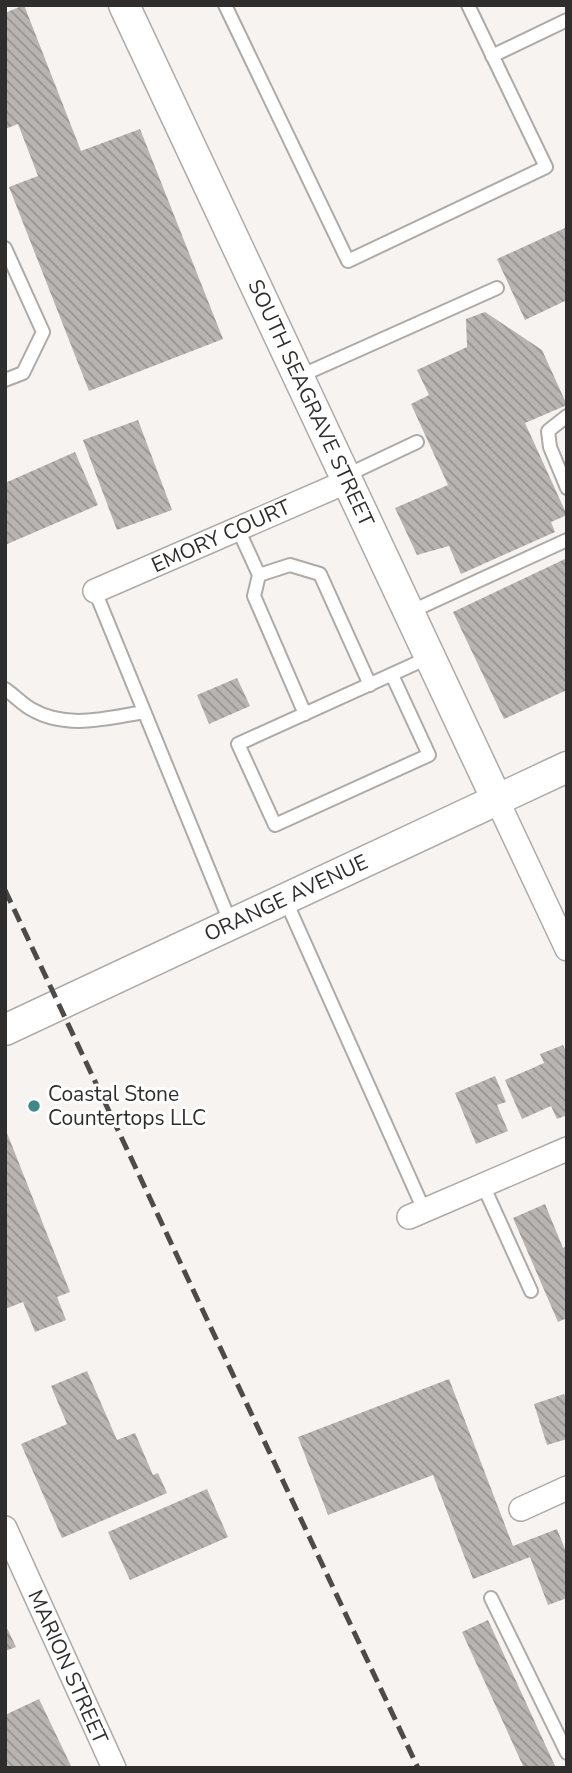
<svg xmlns="http://www.w3.org/2000/svg" width="572" height="1773" font-family="'Nunito Sans',sans-serif">
<style>
.building{fill:url(#building-back-hatch)}
.lines{fill:none;stroke-linecap:round;stroke-linejoin:round}
.service-casing{stroke:#aeaaa8;stroke-width:16}
.minor-casing{stroke:#aeaaa8;stroke-width:26}
.tertiary-casing{stroke:#aeaaa8;stroke-width:33}
.service{stroke:#fff;stroke-width:12}
.minor{stroke:#fff;stroke-width:23}
.tertiary{stroke:#fff;stroke-width:30}
.rail{stroke:#4c4b4a;stroke-width:5;stroke-dasharray:14 7;stroke-linecap:butt}
.poi-dot{fill:#408889;stroke:#fff;stroke-width:2.5}
.labels{text-anchor:middle;dominant-baseline:central;stroke-width:6;stroke-linejoin:round;paint-order:stroke}
.street-label{font-size:21px;fill:#2f2e2d;stroke:#fff}
.poi-label{font-size:21px;fill:#2f2e2d;stroke:#fff;text-anchor:start}
</style>
<defs>
<pattern id="building-back-hatch" width="6" height="6" patternUnits="userSpaceOnUse" patternTransform="scale(1.75)"><rect width="6" height="6" fill="#b8b4b2"/><path d="M-1 5l2 2M0 0l6 6M5-1l2 2" fill="none" stroke="#969391"/></pattern>
</defs>
<rect width="100%" height="100%" fill="#f7f3f1"/>
<g class="building">
<path d="M24,5l57,146 59,-22 83,210 -134,52 -80,-204 29,-11 -20,-52 -13,5v-116z"/>
<path d="M567,227v73l-42,20 -28,-61z"/>
<path d="M485,312l57,38 25,55 -42,18 42,92 -16,7 4,10 -94,42 -12,-28 -32,9 -22,-47 53,-23 -37,-81 18,-9 -12,-25 50,-23 -1,-28z"/>
<path d="M138,420l34,90 -55,20 -34,-90z"/>
<path d="M75,452l23,53 -93,40v-62z"/>
<path d="M567,558v132l-63,29 -51,-107z"/>
<path d="M237,678l13,28 -41,18 -12,-29z"/>
<path d="M563,1045l4,9v61l-10,4 -6,-13 -29,13 -17,-39 39,-17 -4,-9z"/>
<path d="M495,1076l11,26 -9,3 11,26 -32,13 -21,-51z"/>
<path d="M5,1128l65,164 -13,5 9,23 -31,12 -12,-30 -18,7z"/>
<path d="M545,1204l18,44 4,-2v72l-9,4 -45,-104z"/>
<path d="M87,1371l30,69 18,-7 18,42 5,-2 9,20 -105,45 -41,-94 46,-20 -16,-38z"/>
<path d="M449,1379l64,167 44,-17 10,25v44l-19,7 -18,-48 -57,22 -40,-104 -105,40 -30,-78z"/>
<path d="M564,1394l3,8v37l-20,6 -13,-41z"/>
<path d="M207,1489l21,48 -98,43 -22,-48z"/>
<path d="M488,1620l68,148h-32l-62,-136z"/>
<path d="M5,1624l11,23 -11,4z"/>
<path d="M39,1699l33,69h-67v-53z"/>
</g>
<g class="lines">
<defs>
<g id="service">
<path d="M225,5l123,256 198,-94 -78,-162"/>
<path d="M492,56l75,-36"/>
<path d="M5,248l38,84 -20,41 -18,7"/>
<path d="M300,376l197,-88"/>
<path d="M567,416l-19,15 2,16 17,41"/>
<path d="M345,476l72,-34"/>
<path d="M238,529l21,46 -5,21 51,118"/>
<path d="M259,575l31,-10 30,9 50,111"/>
<path d="M95,591l136,333"/>
<path d="M410,612l157,-72"/>
<path d="M392,675l37,80 -154,70 -37,-81 192,-87"/>
<path d="M5,689c9,6 17,15 26,20 36,21 76,9 113,3"/>
<path d="M285,899l139,311"/>
<path d="M483,1185l48,106"/>
<path d="M491,1598l76,155"/>
</g>
<g id="minor">
<path d="M95,591l253,-110"/>
<path d="M497,800l70,149"/>
<path d="M409,1217l158,-68"/>
<path d="M521,1509l46,-21"/>
<path d="M5,1528l109,240"/>
</g>
<g id="tertiary">
<path d="M124,5l373,795"/>
<path d="M5,1030l562,-263"/>
</g>
</defs>
<use href="#service" class="service-casing"/>
<use href="#minor" class="minor-casing"/>
<use href="#tertiary" class="tertiary-casing"/>
<use href="#service" class="service"/>
<use href="#minor" class="minor"/>
<use href="#tertiary" class="tertiary"/>
<path class="rail" d="M5,890l413,878"/>
</g>
<circle class="poi-dot" cx="34" cy="1106" r="7"/>
<g class="labels">
<g class="street-label">
<text transform="translate(311 403) rotate(65)">SOUTH SEAGRAVE STREET</text>
<text transform="translate(221 536) rotate(-24)">EMORY COURT</text>
<text transform="translate(286 898) rotate(-25)">ORANGE AVENUE</text>
<text transform="translate(68 1667) rotate(66)">MARION STREET</text>
</g>
<g class="poi-label">
<text x="48" y="1094">Coastal Stone<tspan x="48" dy="24">Countertops LLC</tspan></text>
</g>
</g>
<rect width="572" height="1773" fill="none" stroke="#2f2e2d" stroke-width="14"/>
</svg>
